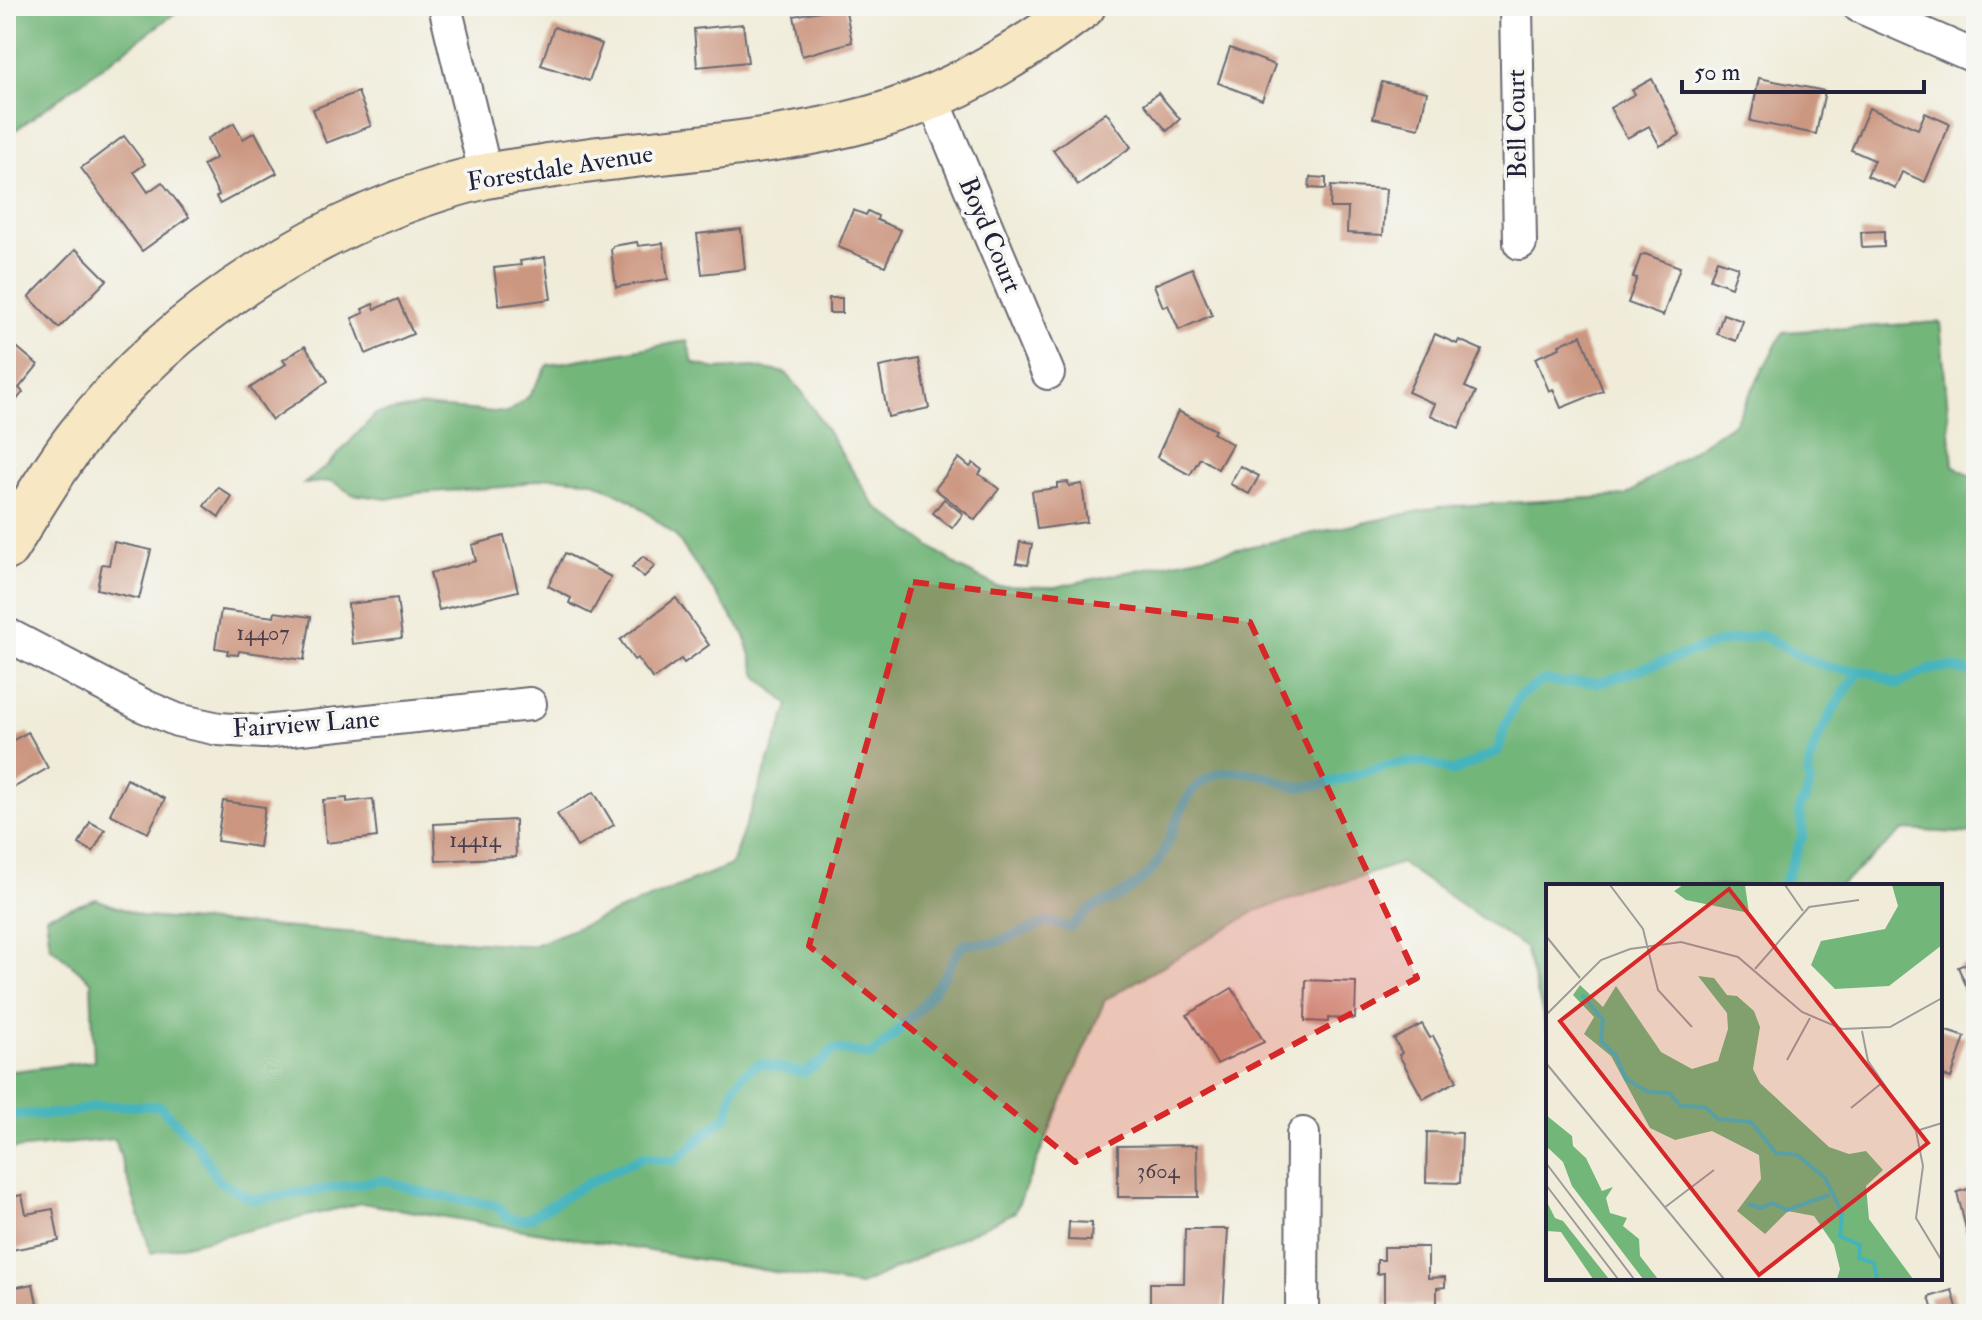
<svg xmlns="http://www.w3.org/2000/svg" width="1982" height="1320" font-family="'IM FELL Double Pica',serif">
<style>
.forest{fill:#73b67a;stroke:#4a6c5a;stroke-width:2}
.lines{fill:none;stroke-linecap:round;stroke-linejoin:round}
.stream{stroke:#44b4bc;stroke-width:10}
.building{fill:#cc9781}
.street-casing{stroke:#6a6972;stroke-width:36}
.secondary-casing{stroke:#6a6972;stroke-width:48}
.street{stroke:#fff;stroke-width:32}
.secondary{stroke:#f7e8c3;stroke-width:44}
.marked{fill:#d62828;fill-opacity:0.2;stroke:#d62828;stroke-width:6;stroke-dasharray:16 10;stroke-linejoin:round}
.labels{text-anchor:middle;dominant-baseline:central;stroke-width:7;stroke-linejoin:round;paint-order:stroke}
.number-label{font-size:22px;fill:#4c3f4c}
.street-label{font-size:26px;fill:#22223b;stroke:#f6f6f2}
.inset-river{fill:none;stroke:#44b4bc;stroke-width:4}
.inset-road{fill:none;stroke:#9e9b9a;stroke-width:2}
.view{fill:#d62828;fill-opacity:0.15;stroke:#d62828;stroke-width:4}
.inset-edge{fill:none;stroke:#22223b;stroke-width:4}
</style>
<rect width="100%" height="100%" fill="#f6f6f2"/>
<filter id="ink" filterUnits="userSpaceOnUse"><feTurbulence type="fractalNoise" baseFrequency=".0125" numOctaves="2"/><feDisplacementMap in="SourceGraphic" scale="16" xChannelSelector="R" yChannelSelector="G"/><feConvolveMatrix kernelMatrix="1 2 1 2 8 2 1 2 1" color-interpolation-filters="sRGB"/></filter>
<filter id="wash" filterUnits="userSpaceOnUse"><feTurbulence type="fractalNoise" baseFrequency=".006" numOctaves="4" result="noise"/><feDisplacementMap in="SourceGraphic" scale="32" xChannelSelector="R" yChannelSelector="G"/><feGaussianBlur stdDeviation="1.8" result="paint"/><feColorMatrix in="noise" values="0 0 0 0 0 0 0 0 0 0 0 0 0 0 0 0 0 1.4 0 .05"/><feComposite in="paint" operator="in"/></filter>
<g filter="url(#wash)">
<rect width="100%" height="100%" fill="#f0ecd9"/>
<g class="forest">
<path d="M6,6h179l-179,131z"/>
<path d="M1940,322l13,143 23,15v354l-72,-4 -65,56h-291v147l-23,-85 -124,-85 -145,48 -151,89 -90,212 -156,74 -497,-83 -211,50 -36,-114 -109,11v-78l88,-11 -3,-80 -41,-35 -4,-30 50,-17 48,18 388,29 199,-81 58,-160 -32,-29 -12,-40 -70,-101 -43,-34 -39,-20 -42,-4 -46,10 -88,6 -30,6 -35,-5 -20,-13 -28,3 24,-19 48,-51 45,-8 86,7 22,-17 19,-31 139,-24 6,22 23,6 38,-2 32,6 17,20 72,113 85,62 36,18 59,1 384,-80 186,-11 110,-74 48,-90z"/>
</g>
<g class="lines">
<g class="stream">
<path d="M1783,886l20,-52 -4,-26 6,-8 5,-17c-10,-26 32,-91 50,-111"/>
<path d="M6,1115l56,-1 35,-8h63l37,39 22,36 34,19 130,-20 45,14 70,12 8,11 13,3 11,-2 54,-33 59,-28 31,4 54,-46 5,-26 11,-15 16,-11 43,10 18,-11 13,-13 37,6c28,-23 52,-48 73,-79 7,-11 11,-23 20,-32l30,-1 54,-21 23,5c7,-6 15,-16 23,-20 5,-3 11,-5 17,-7 17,-8 37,-22 47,-38 18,-29 21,-71 54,-86 15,-6 38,-5 54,0 11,3 22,12 34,11 58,-3 96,-42 153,-15l45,-21 7,-25 13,-29 26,-17 17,3 42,-1 118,-40 40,-7 45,24 23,8 43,6 26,11c30,-16 45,-22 78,-10"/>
</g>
</g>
<g id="blocks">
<g class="building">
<path d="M845,6l7,36 -50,14 -8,-40z"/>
<path d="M743,24l5,38 -51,5 -3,-38z"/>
<path d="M554,27l48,17 -13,37 -48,-16z"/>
<path d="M1230,48l45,17 -13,35 -44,-17z"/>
<path d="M1759,78l66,13 -9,43 -66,-13z"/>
<path d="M1652,79l28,56 -20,11 -11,-20 -22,12 -17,-30 25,-14 -3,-4z"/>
<path d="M1382,82l45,10 -8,36 -46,-10z"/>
<path d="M358,92l13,34 -45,17 -13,-34z"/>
<path d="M1158,93l22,26 -13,12 -23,-27z"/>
<path d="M1869,108l49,21 7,-16 25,11 -25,58 -23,-10 -7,16 -28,-12 7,-16 -23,-10z"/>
<path d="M1106,112l25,35 -53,38 -25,-35z"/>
<path d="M234,123l9,16 12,-7 22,41 -57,31 -4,-7 3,-2 -16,-30 13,-7 -9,-19z"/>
<path d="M124,136l21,28 -11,8 14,20 14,-10 27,35 -47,34 -61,-83z"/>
<path d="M1310,177l16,1v11l-17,-1z"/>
<path d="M1331,186l55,3 -3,46 -36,-2 1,-25h-18z"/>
<path d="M853,210l13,5 2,-4 10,5 -1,4 24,10 -16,36 -47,-19z"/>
<path d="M741,229l4,40 -43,5 -5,-40z"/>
<path d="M1884,231v16l-22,1 -1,-16z"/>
<path d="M637,242l1,4 25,-3 5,36 -52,8 -5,-37 2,-4z"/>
<path d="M76,249l31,31 -48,48 -30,-31z"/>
<path d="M1645,254l35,13 -17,49 -35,-13 9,-25 -4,-1 8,-22z"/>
<path d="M545,257l6,42 -52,7 -5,-38 27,-3 -1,-4z"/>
<path d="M1717,260l21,7 -7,20 -21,-8z"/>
<path d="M1192,268l20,47 -33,15 -11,-25 -5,2 -9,-22z"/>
<rect x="829" y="298" width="13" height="15"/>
<path d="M398,299l15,35 -47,20 -14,-36 12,-5 -2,-4 11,-5 2,5z"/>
<path d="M1723,314l20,7 -7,20 -19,-7z"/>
<path d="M1435,334l22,10 2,-4 23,10 -17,37 11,5 -17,36 -29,-13 5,-11 -27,-12z"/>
<path d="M1581,335l22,56 -42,17 -8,-19 -4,2 -14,-33 25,-10 -1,-3z"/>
<path d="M6,338l32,27 -19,23 4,4 -8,10 -5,-3 -4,5z"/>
<path d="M305,346l23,35 -56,39 -22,-32 36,-24 -3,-4z"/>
<path d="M919,359l10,49 -41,9 -9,-50z"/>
<path d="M1178,411l37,19 -2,3 19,11 -14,25 -18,-11 -10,17 -33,-18z"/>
<path d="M959,458l11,9 3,-4 9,7 -3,4 20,15 -24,31 -40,-31z"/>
<path d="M1240,466l19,10 -10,18 -19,-10z"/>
<path d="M1068,482l1,4 13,-2 5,38 -50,7 -5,-38 25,-3v-5z"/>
<path d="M218,487l14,10 -13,20 -15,-11z"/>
<path d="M944,499l19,15 -11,14 -19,-15z"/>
<path d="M504,536l14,55 -79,19 -9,-37 46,-12 -4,-16z"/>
<path d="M114,542l37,8 -12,49 -42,-10 5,-25 7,1z"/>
<path d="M1020,542l12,2 -4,21 -12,-2z"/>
<path d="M565,553l46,24 -20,37 -22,-11 2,-5 -23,-12z"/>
<path d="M643,556l12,10 -11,11 -12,-10z"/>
<path d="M397,598l5,40 -50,6 -4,-40z"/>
<path d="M676,598l33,47 -25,18 -3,-4 -28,20 -16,-21 -3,2 -14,-20z"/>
<path d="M221,610l53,7 1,-5 36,5 -7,43 -65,-9 -1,4 -11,-1 1,-4 -13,-2z"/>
<path d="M28,732l20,36 -42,24v-48z"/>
<path d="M127,779l38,20 -17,34 -38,-19z"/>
<path d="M594,792l20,33 -37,22 -20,-33z"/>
<path d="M347,798v4l26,-3 4,38 -51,6 -3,-43z"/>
<path d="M223,801l42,6 -6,40 -42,-6z"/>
<path d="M515,820l1,37 -80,4 -2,-37z"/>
<path d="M90,822l15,8 -12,22 -14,-8z"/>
<path d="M1976,959v41l-3,1 -15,-34z"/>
<path d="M1306,980l50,2 -1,37 -27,-1v4l-23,-1z"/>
<path d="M1232,988l32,54 -47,22 -30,-49z"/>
<path d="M1422,1024l8,14 3,-2 24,45 -34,18 -24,-44 3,-2 -8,-14z"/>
<path d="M1940,1029l25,8 -14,41 -11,-3z"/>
<path d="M1427,1132l35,1 -2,50 -34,-1z"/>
<path d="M1197,1145l1,52h-80v-51z"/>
<path d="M1976,1187v52l-7,2 -12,-49z"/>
<path d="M22,1195l4,19 27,-5 6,32 -53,10v-53z"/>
<path d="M1069,1222l23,1 -1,18 -23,-1z"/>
<path d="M1185,1229h43l-5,85h-73v-31h34z"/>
<path d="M1384,1247h44v31l17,-1v10l-8,1v17h-53v-32l-7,1v-14h7z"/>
<path d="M33,1284l6,30h-33v-25z"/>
<path d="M1952,1290l7,24h-25l-5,-17z"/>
</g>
</g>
</g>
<g filter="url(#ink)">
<use href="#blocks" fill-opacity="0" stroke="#6a6972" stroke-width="2"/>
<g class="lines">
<defs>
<g id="street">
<path d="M445,6l41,170"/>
<path d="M1516,6l4,237"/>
<path d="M1859,6l117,51"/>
<path d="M932,97l116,276"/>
<path d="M6,634l138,72 33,14 42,9 44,3 267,-28"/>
<path d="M1302,1314l1,-180"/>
</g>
<path id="secondary" d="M6,548c23,-37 45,-76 72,-111 97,-126 253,-224 408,-261 20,-4 41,-6 62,-10 107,-17 219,-19 324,-48 77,-21 149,-65 211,-112"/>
</defs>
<use href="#street" class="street-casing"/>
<use href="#secondary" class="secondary-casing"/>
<use href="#street" class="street"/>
<use href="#secondary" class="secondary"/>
</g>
</g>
<path class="marked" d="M913,582l337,40 167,356 -342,184 -266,-216z"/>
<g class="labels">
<g class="number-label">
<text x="263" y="633">14407</text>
<text x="475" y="840">14414</text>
<text x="1158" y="1171">3604</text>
</g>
<g class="street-label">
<text transform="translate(1517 124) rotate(-91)">Bell Court</text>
<text transform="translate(560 168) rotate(-9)">Forestdale Avenue</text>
<text transform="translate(990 235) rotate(67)">Boyd Court</text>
<text transform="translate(306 724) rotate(-4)">Fairview Lane</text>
</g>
</g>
<g transform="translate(1546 884)">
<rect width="396" height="396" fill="#f0ecd9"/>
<path d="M137,1h62l4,28 -63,-13 -12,-9zM346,1h50v60l-53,41 -54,3 -24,-24 10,-24 64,-12 13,-23zM152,92l16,2 13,17 10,1 17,15 6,16 -7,42 7,14 69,64 20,7 17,-3 17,19 -17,16 3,33 44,60h-76l3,-10 -6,-24 -20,-29 -26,-5 -23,23 -28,-23 24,-32 -2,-24 -47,-24 -37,9 -25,-12 -39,-72 -27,-22 10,-17 -21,-22 7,-10 23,22 13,-21 45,66 31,17 26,-8 10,-32 -1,-16zM0,231l26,21 1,10 13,12 16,33 11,-4 -7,11 4,15 17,5 -4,8 16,13 1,17 18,23h-15l-71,-93 -9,-24 -17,-16zM0,316l9,18 8,3 46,58h-16l-32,-47 -14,-1z" fill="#73b67a"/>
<path class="inset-river" d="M36,111l21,25 -2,21 15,15 10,23 22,13 21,1 12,13 24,1 13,12 33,3 25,31 21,2 28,23 17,35 -2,23 20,9 -1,13 15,5 3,16M202,320l13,4 11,-5 15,7 42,-15"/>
<path class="inset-road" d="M64,1l33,44 15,61 34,37M239,1l18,26M0,52l34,42M209,85l54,-62 50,-7M0,131l55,-55 29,-11 51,-7 57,15 64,55 40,17 48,-2 52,-29M316,147l6,30 48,70 7,35 -7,52 26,43M241,176l23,-42M0,179l178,216M305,224l32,-26M370,247l26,-8M0,279l88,116M0,301l72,94M118,324l50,-38"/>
<path class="view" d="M183,5l199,254 -169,132 -199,-254z"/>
<rect width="396" height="396" class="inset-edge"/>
</g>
<rect width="1982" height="1320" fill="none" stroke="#f6f6f2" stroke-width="32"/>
<path d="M1682 80v12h242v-12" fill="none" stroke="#22223b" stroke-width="4"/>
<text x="1694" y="80" font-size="24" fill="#22223b" stroke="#f6f6f2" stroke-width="6" paint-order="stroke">50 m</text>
</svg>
